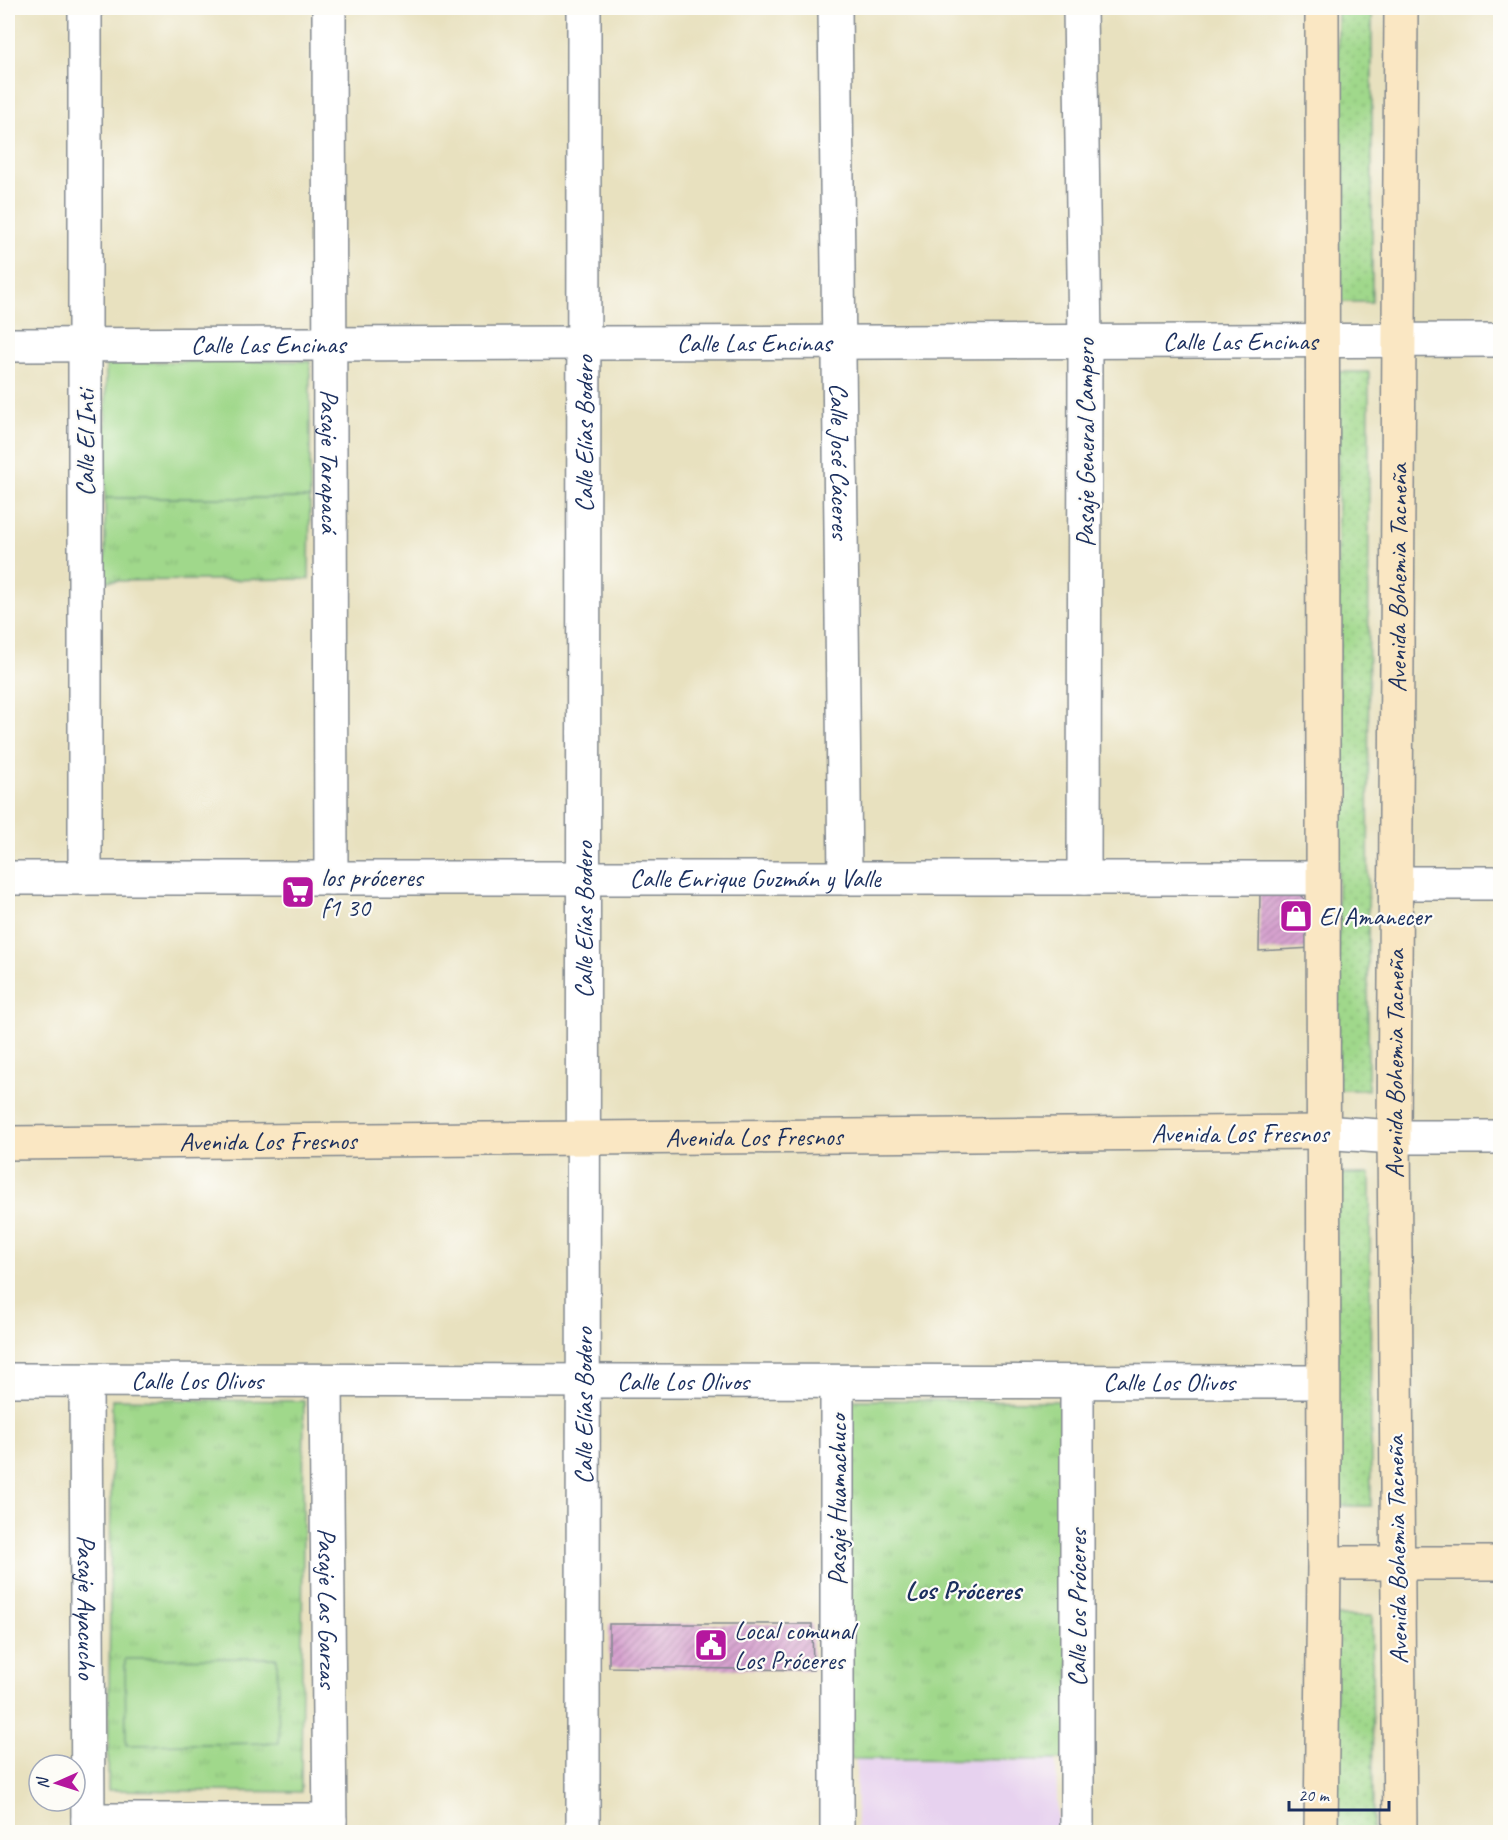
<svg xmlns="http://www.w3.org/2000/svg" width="1508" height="1840" font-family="Caveat,sans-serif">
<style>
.built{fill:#e7d2ef}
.grass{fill:url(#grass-dots);stroke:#5e8474;stroke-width:1.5}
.park{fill:url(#park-tufts);stroke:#5e8474;stroke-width:1.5}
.garden{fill:#a0d88b;stroke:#5e8474;stroke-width:1.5}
.building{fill:url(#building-hatch)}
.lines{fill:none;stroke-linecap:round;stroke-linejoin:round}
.street-casing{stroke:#82888e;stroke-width:36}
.secondary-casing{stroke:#82888e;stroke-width:36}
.street{stroke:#fff;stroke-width:33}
.secondary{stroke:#fae7c3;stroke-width:33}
.labels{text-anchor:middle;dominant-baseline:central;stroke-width:4.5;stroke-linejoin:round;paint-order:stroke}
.street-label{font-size:26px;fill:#1b2f5e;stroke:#fdfcf7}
.poi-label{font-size:26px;fill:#1b2f5e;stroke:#fdfcf7;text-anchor:start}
.neighbourhood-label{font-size:27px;font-weight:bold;fill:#1b2f5e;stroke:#fdfcf7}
</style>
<defs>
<pattern id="grass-dots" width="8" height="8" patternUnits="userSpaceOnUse" patternTransform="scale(1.5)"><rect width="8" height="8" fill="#a0d88b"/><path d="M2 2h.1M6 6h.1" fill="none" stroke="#89ba7a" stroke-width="1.8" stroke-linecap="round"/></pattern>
<pattern id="park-tufts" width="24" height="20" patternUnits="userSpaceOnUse" patternTransform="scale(1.5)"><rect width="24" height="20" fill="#a0d88b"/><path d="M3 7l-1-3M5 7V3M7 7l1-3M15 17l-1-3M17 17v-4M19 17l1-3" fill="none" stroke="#89ba7a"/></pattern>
<pattern id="building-hatch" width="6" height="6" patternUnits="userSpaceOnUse" patternTransform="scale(1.5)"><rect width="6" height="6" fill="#d7a3cf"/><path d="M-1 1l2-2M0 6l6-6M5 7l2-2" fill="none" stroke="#ae85ab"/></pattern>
</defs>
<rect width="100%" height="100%" fill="#fdfcf7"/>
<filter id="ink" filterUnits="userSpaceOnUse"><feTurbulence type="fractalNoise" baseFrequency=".0167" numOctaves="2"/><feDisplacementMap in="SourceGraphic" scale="12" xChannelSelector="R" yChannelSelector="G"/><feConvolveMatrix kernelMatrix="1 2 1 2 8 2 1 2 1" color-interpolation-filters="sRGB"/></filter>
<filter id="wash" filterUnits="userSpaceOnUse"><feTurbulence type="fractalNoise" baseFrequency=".008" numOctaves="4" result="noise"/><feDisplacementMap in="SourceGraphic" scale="24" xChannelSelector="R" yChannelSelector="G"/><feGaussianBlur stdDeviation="1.35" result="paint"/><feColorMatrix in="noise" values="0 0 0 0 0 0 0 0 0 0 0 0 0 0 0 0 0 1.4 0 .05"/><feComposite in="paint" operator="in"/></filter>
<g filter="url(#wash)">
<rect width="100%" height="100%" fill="#e8e1bf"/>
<path class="built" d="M856,1760l200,1 2,71h-201z"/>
<g class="grass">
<rect x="1338" y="8" width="34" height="294"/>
<path d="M1338,372h31l-1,718h-30z"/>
<path d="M1336,1174h34l1,332h-34z"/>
<path d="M1335,1616h37l1,216h-36z"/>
</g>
<g class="park">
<path d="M105,498h205l-1,81 -204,2z"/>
<path d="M112,1399l192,2 -3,391 -193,-2z"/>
<path d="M847,1400l219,1 4,359 -219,-1z"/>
</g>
<g class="garden">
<path d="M310,361v137h-205l1,-136z"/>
<path d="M277,1658l2,85 -153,2 -1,-86z"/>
</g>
<g id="blocks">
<g class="building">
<path d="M1293,888l17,17 2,43 -53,3 1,-59z"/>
<path d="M609,1624h203l1,46 -204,-3z"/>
</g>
</g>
</g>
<g filter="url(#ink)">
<use href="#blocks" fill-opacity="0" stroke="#82888e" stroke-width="1.5"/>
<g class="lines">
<defs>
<g id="street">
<path d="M85,8v870"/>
<path id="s1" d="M329,8l2,870"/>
<path id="s2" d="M835,8l10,870"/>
<path d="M1080,8l5,333 -1,537"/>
<path id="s3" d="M8,345l1492,-5"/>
<path id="s4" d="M8,878h1314"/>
<path d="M1395,883h105"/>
<path d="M1322,1132l72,5h106"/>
<path id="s5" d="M8,1380l1315,2"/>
<path id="s6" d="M86,1381l2,451"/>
<path id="s7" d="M326,1383l4,449"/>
<path d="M1077,1383v449"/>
<path d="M88,1820h242"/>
<path id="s8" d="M583,1832l1,-1824"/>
<path d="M837,1832v-449"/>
</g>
<g id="secondary">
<path id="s9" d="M8,1143l1314,-11"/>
<path d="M1324,1563h176"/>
<path d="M1321,1832l3,-269 -2,-1555"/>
<path id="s10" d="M1400,1832l-6,-695 7,-1129"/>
</g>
</defs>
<use href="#street" class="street-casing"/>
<use href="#secondary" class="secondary-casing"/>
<use href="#street" class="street"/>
<use href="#secondary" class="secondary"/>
</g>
</g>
<defs>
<symbol id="supermarket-square" viewBox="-11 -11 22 22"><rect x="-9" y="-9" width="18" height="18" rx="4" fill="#b5179e" stroke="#fdfcf7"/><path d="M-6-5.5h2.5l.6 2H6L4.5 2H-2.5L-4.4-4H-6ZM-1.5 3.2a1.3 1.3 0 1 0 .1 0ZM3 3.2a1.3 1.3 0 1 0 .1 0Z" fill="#fff"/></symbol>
<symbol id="shop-square" viewBox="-11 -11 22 22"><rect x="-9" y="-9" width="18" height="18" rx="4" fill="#b5179e" stroke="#fdfcf7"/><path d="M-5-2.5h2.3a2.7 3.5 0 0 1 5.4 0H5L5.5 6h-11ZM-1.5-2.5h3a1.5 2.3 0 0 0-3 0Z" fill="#fff"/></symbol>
<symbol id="civic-square" viewBox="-11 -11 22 22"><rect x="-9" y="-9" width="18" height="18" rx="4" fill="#b5179e" stroke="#fdfcf7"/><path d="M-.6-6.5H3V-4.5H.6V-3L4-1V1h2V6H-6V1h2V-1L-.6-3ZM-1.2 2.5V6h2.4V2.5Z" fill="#fff"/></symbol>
</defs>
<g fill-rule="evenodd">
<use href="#supermarket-square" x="279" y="873" width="38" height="38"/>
<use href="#shop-square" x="1277" y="897" width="38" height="38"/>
<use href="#civic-square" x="692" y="1626" width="38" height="38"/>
</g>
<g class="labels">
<g class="street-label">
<text stroke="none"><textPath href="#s3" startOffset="1232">Calle Las Encinas</textPath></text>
<text stroke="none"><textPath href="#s3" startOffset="746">Calle Las Encinas</textPath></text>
<text stroke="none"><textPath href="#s3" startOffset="260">Calle Las Encinas</textPath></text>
<text stroke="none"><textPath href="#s8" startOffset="1398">Calle Elías Bodero</textPath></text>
<text transform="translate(85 443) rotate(-90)">Calle El Inti</text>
<text transform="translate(1085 443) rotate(-90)">Pasaje General Campero</text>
<text stroke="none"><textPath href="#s1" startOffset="453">Pasaje Tarapacá</textPath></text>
<text stroke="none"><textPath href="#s2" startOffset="453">Calle José Cáceres</textPath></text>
<text stroke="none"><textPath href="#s10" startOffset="1254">Avenida Bohemia Tacneña</textPath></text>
<text stroke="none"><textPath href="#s4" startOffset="747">Calle Enrique Guzmán y Valle</textPath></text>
<text stroke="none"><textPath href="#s8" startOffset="912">Calle Elías Bodero</textPath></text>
<text stroke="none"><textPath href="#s10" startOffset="768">Avenida Bohemia Tacneña</textPath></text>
<text x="1240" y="1133">Avenida Los Fresnos</text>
<text stroke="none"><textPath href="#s9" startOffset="746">Avenida Los Fresnos</textPath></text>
<text stroke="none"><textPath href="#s9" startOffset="260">Avenida Los Fresnos</textPath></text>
<text stroke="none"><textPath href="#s5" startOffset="189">Calle Los Olivos</textPath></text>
<text stroke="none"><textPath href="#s5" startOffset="675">Calle Los Olivos</textPath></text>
<text stroke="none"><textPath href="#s5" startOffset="1161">Calle Los Olivos</textPath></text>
<text stroke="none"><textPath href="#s8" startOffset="426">Calle Elías Bodero</textPath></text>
<text transform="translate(837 1500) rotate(-90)">Pasaje Huamachuco</text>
<text transform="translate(1397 1550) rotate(-91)">Avenida Bohemia Tacneña</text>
<text stroke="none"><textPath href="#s6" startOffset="226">Pasaje Ayacucho</textPath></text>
<text stroke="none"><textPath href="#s7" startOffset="225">Pasaje Las Garzas</textPath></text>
<text transform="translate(1077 1608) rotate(-90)">Calle Los Próceres</text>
</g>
<g class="poi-label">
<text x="321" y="877">los próceres<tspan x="321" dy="30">f1 30</tspan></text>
<text x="1319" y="916">El Amanecer</text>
<text x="734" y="1630">Local comunal<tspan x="734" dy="30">Los Próceres</tspan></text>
</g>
<g class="neighbourhood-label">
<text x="963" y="1590">Los Próceres</text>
</g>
</g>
<rect width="1508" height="1840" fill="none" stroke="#fdfcf7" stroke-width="30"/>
<g transform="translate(57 1783) rotate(267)"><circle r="28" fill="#fdfcf7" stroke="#a3aaba" stroke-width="1.5"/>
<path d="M0-4.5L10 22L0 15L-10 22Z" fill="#b5179e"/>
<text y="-9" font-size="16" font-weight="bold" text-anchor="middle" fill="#1b2f5e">N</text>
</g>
<path d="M1289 1801v9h100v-9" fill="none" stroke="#1b2f5e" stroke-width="3"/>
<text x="1298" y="1801" font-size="18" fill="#1b2f5e" stroke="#fdfcf7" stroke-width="4.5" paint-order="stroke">20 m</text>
</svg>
